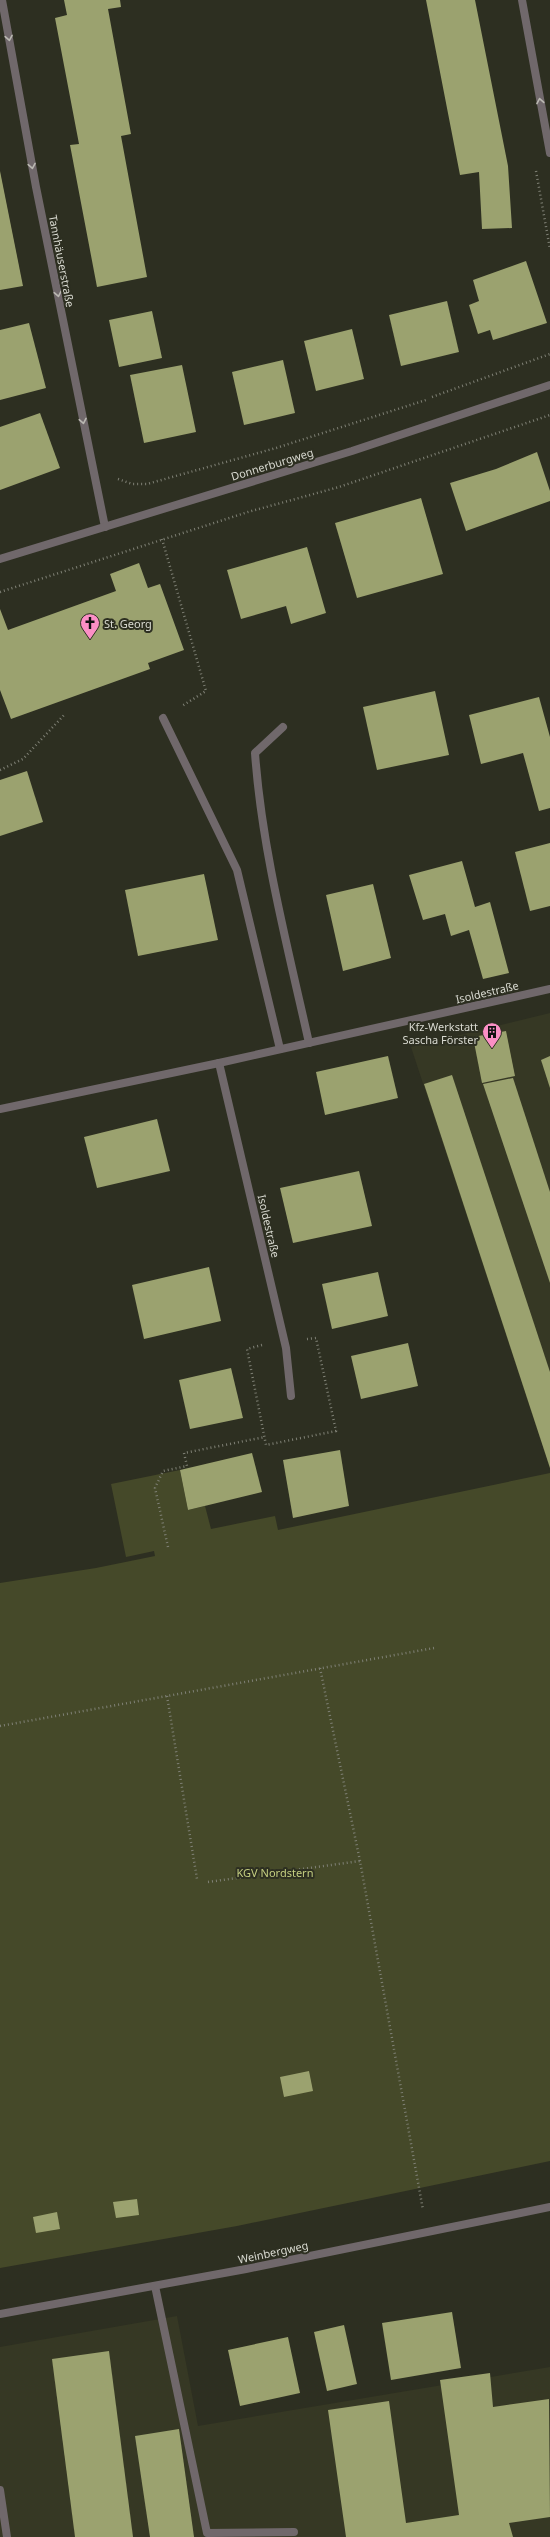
<svg xmlns="http://www.w3.org/2000/svg" width="550" height="2537" font-family="'Noto Sans',sans-serif">
<style>
.built{fill:#363824}
.garden{fill:#454929}
.building{fill:#9ba26f}
.lines{fill:none;stroke-linecap:round;stroke-linejoin:round}
.path{stroke:#7f8075;stroke-width:2.5;stroke-dasharray:1 3;stroke-linecap:butt}
.service{stroke:#70686b;stroke-width:8}
.minor{stroke:#70686b;stroke-width:8}
.oneway{stroke:#bab8b2}
.labels{text-anchor:middle;dominant-baseline:central;stroke-width:4;stroke-linejoin:round;paint-order:stroke}
.street-label{font-size:11px;fill:#d9dad1;stroke:#2d2f21}
.poi-label{font-size:11px;fill:#d9dad1;stroke:#2d2f21;text-anchor:start}
.park-label{font-size:11px;fill:#c4ce80;stroke:#2d2f21}
</style>
<rect width="100%" height="100%" fill="#2d2f21"/>
<g class="built">
<path d="M550,1013v456l-139,-422z"/>
<path d="M177,2316l21,110 352,-59v170h-550v-190z"/>
</g>
<path class="garden" d="M180,1470l8,40 17,-4 6,23 64,-13 3,14 272,-57v688l-313,65 -237,42v-685l96,-15 59,-12 -1,-5 -28,6 -15,-73z"/>
<g class="building">
<path d="M64,0h56l1,7 -13,2 23,125 -10,2 26,141 -50,10 -27,-142 9,-1 -24,-126 12,-3z"/>
<path d="M426,0h49l33,166 4,62 -30,1 -3,-57 -19,3z"/>
<path d="M0,171l23,115 -23,4z"/>
<path d="M526,261l21,62 -54,17 -3,-10 -12,4 -9,-29 10,-4 -6,-21z"/>
<path d="M447,301l12,51 -58,14 -12,-51z"/>
<path d="M152,311l10,47 -43,9 -10,-47z"/>
<path d="M29,323l17,65 -46,12v-70z"/>
<path d="M352,329l12,50 -48,12 -12,-50z"/>
<path d="M283,360l12,53 -51,12 -12,-53z"/>
<path d="M182,365l14,67 -52,11 -14,-68z"/>
<path d="M40,413l20,55 -60,22v-63z"/>
<path d="M537,452l13,39v10l-84,30 -16,-48 46,-14z"/>
<path d="M421,498l22,76 -86,24 -22,-75z"/>
<path d="M307,547l19,66 -35,11 -5,-18 -45,13 -14,-49z"/>
<path d="M139,563l9,25 12,-4 24,66 -36,13 2,6 -139,50 -11,-29v-81l8,21 108,-39 -6,-17z"/>
<path d="M435,691l14,64 -72,15 -14,-63z"/>
<path d="M539,697l11,40v71l-11,3 -16,-58 -42,11 -12,-49z"/>
<path d="M27,771l16,51 -43,14v-56z"/>
<path d="M550,843v63l-20,5 -15,-59z"/>
<path d="M462,861l13,46 15,-5 19,71 -26,6 -14,-49 -18,6 -6,-22 -22,6 -14,-45z"/>
<path d="M204,874l14,66 -80,16 -13,-66z"/>
<path d="M373,884l18,74 -48,13 -17,-76z"/>
<path d="M506,1031l9,45 -33,7 -9,-46z"/>
<path d="M388,1056l10,42 -73,17 -9,-43z"/>
<path d="M550,1056v32l-9,-28z"/>
<path d="M452,1075l98,297v96l-126,-384z"/>
<path d="M513,1078l37,114v91l-67,-199z"/>
<path d="M157,1119l13,52 -73,17 -13,-51z"/>
<path d="M359,1171l13,55 -79,17 -13,-55z"/>
<path d="M209,1267l12,54 -77,18 -12,-54z"/>
<path d="M378,1272l10,44 -56,13 -10,-45z"/>
<path d="M408,1343l10,43 -57,13 -10,-43z"/>
<path d="M231,1368l12,50 -53,11 -11,-49z"/>
<path d="M340,1450l9,56 -56,12 -10,-58z"/>
<path d="M252,1453l10,39 -74,18 -8,-40z"/>
<path d="M309,2071l4,20 -29,6 -4,-20z"/>
<path d="M137,2199l2,16 -23,3 -3,-16z"/>
<path d="M57,2212l3,17 -24,4 -3,-16z"/>
<path d="M452,2312l9,56 -70,12 -9,-57z"/>
<path d="M344,2325l13,59 -30,7 -13,-59z"/>
<path d="M288,2337l12,56 -60,13 -12,-56z"/>
<path d="M109,2351l24,186h-58l-23,-178z"/>
<path d="M490,2373l3,34 56,-8 1,118 -41,6 4,14h-167l-18,-127 61,-9 17,122 53,-8 -19,-135z"/>
<path d="M179,2429l15,108h-44l-15,-101z"/>
</g>
<g class="lines">
<g class="path">
<path d="M536,171l14,78"/>
<path d="M432,397l118,-43"/>
<path d="M118,479l14,5h15l129,-36 150,-48"/>
<path d="M162,539l44,152 -24,15"/>
<path d="M0,592l248,-80 91,-25 211,-72"/>
<path d="M0,770l23,-11 42,-45"/>
<path d="M262,1345l-15,4 19,96 70,-14 -20,-93 -9,1"/>
<path d="M168,1547l-13,-59 8,-17 24,-5 -3,-13 81,-16"/>
<path d="M320,1668l40,193 63,349"/>
<path d="M167,1696l30,183"/>
<path d="M0,1726l434,-78"/>
<path d="M208,1882l152,-21"/>
</g>
<g class="service">
<path d="M163,718l74,152 43,179"/>
<path d="M283,727l-28,26c7,98 33,195 54,290"/>
<path d="M155,2286l52,247 87,-1"/>
<path d="M0,2490l7,47"/>
</g>
<g class="minor">
<path d="M2,0l34,187 69,340"/>
<path d="M522,0l28,153"/>
<path d="M0,559l352,-108 198,-66"/>
<path d="M219,1063l67,285 5,48"/>
<path d="M0,1109l219,-46 331,-74"/>
<path d="M0,2314l246,-45 304,-62"/>
</g>
</g>
<defs><path id="oneway-chevron" d="M-2-3.5L2.5 0L-2 3.5" fill="none" stroke-width="1.6" stroke-linecap="round" stroke-linejoin="round"/></defs>
<g class="oneway">
<use href="#oneway-chevron" transform="translate(9 38) rotate(80)"/>
<use href="#oneway-chevron" transform="translate(540 101) rotate(-100)"/>
<use href="#oneway-chevron" transform="translate(32 166) rotate(80)"/>
<use href="#oneway-chevron" transform="translate(58 294) rotate(79)"/>
<use href="#oneway-chevron" transform="translate(83 421) rotate(79)"/>
</g>
<defs>
<symbol id="church-pin" viewBox="-11 -11 22 30"><path d="M0 17L-7.5 6A9.5 9.5 0 1 1 7.5 6Z" fill="#fb8fc5" stroke="#2d2f21"/><path d="M-1.2-6h2.4v3.5h3.3v2.4h-3.3V6h-2.4V-.1h-3.3v-2.4h3.3Z" fill="#111"/></symbol>
<symbol id="building-pin" viewBox="-11 -11 22 30"><path d="M0 17L-7.5 6A9.5 9.5 0 1 1 7.5 6Z" fill="#fb8fc5" stroke="#2d2f21"/><path d="M-4-6H4V6H1V3H-1V6H-4ZM-2.5-4.3h1.7v1.8h-1.7ZM.8-4.3h1.7v1.8H.8ZM-2.5-1h1.7V.8h-1.7ZM.8-1h1.7V.8H.8Z" fill="#111"/></symbol>
</defs>
<g fill-rule="evenodd">
<use href="#church-pin" x="79" y="612" width="22" height="30"/>
<use href="#building-pin" x="481" y="1021" width="22" height="30"/>
</g>
<g class="labels">
<g class="street-label">
<text transform="translate(62 261) rotate(79)">Tannhäuserstraße</text>
<text transform="translate(272 464) rotate(-17)">Donnerburgweg</text>
<text transform="translate(487 992) rotate(-13)">Isoldestraße</text>
<text transform="translate(269 1226) rotate(77)">Isoldestraße</text>
<text transform="translate(273 2252) rotate(-12)">Weinbergweg</text>
</g>
<g class="poi-label">
<text x="104" y="623">St. Georg</text>
<text x="478" y="1026" text-anchor="end">Kfz-Werkstatt<tspan x="478" dy="13">Sascha Förster</tspan></text>
</g>
<g class="park-label">
<text x="275" y="1872">KGV Nordstern</text>
</g>
</g>
</svg>
